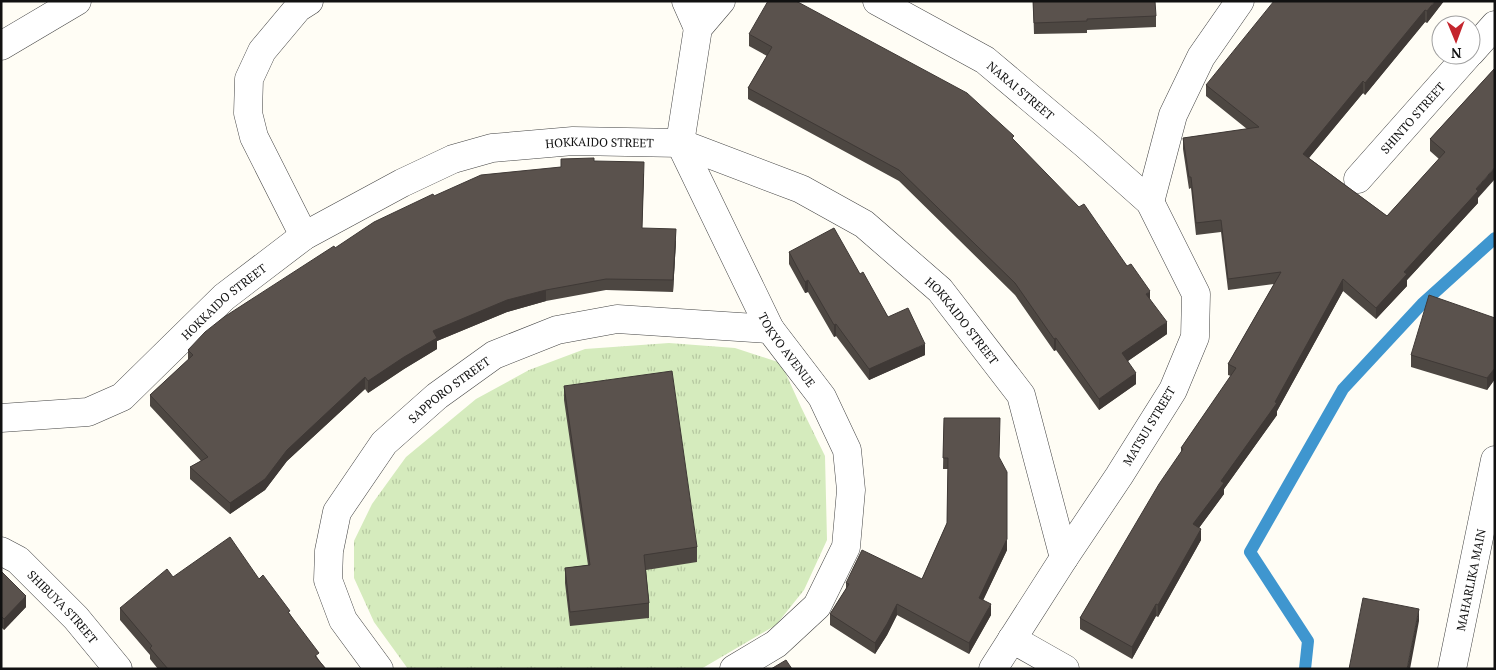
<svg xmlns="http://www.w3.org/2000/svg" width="1496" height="670" font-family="'PT Serif',serif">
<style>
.grass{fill:url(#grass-tufts)}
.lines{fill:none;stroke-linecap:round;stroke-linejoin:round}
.stream{stroke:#3f96cf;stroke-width:12}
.street-casing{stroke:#444;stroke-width:29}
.street{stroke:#fff;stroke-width:28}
.wall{fill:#4d4742}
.shaded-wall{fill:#3f3936}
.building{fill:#5a524d;stroke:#3f3936}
.labels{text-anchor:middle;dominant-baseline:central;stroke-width:5;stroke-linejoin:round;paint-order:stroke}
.street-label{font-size:12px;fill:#111;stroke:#fff}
</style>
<defs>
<pattern id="grass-tufts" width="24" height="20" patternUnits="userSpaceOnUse" patternTransform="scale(1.25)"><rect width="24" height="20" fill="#d5ebbd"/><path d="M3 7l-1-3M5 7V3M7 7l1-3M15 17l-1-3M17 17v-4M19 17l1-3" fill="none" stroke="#b6c8a1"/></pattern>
</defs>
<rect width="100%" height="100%" fill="#fffdf5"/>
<path class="grass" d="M669,343l66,5 46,15 20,44 24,49 2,84 -23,50 -28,35 -75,44h-293l-34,-47 -20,-44v-37l18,-37 34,-47 70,-58 53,-29 56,-21z"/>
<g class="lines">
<path class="stream" d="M1305,669l3,-28 -58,-89 93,-163 79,-85 73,-66"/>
<defs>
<g id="street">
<path d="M686,1l12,27"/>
<path id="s1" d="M721,1l-23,27 -18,115 90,186 52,68 25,53 4,40 -5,57 -29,59 -41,38 -42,25"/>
<path id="s2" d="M877,1l108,59 101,85 64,57 46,92 -1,43 -22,53 -54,86 -55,82 -71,111"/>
<path d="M1,46l76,-45"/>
<path d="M1471,52l24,-27"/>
<path id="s3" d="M1358,179l110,-124"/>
<path d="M1150,202l23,-87 28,-58 39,-56"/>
<path d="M304,236l-50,-99 -6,-24 1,-34 13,-28 36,-43 11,-7"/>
<path id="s4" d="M1,418l87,-6 34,-15 102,-100 80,-61 98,-53 51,-24 39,-11 81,-7 107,2 121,46 63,35 76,66 81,105 43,163"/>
<path id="s5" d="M1,551l17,9 58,58 42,51"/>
<path d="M1012,639l53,30"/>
<path id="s6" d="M379,669l-36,-49 -15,-40 1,-29 8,-39 47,-69 53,-47 57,-41 63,-25 60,-11 153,10"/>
<path id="s7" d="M1452,669l43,-209"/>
</g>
</defs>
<use href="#street" class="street-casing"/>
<use href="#street" class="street"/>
</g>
<g class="wall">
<path d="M1033,1l123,15v11l-69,3v3l-53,1z"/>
<path d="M1444,1l-17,22 -2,-1 -60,73 -2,-2 -54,65 78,58 52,-57 -9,-8v-12l65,-71 -17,130v5l-71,77v6l-31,33 -33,-28 -66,120v4l-53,74v5l-25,34 2,12 -43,77 -2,-1 -24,43 -52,-30v-11l101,-165v-5l50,-72 -3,-1v-11l46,-80 -46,6 -7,-58 -25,3 -5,-47 -2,1 -6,-40v-11l64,-9 -41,-33v-11z"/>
<path d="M749,34l265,106 113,126 23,33 17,35 -39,27 8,23 -37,26 -43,-60 -2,1 -39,-56 -116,-114 -151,-82v-11l19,-32 -18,-10z"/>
<path d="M594,161l50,13 -2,54 34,13 -3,51 -67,-2 -60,11 -39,11 -70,29v8l-33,20 -36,24 -3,-4 -78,72 -22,29 -35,24 -40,-35v-12l11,-6 -51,-55v-11l38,-35v-10l246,-154 127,-29z"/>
<path d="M789,252l71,22 28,43 37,38 -56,25 -33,-44 -2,1 -26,-45 -3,1 -16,-29z"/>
<path d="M1495,318v61l-8,11 -76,-23v-12z"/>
<path d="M564,386l133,161v15l-51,8 3,33v15l-79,8 -5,-43v-15l23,-3 -24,-165z"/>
<path d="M944,418l55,40 8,92 -24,50 8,15 -22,39 -72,-39 -10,20 -12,19 -45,-29v-11l16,-25v-6l76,-4 25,-56 1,-54h-5z"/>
<path d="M1,571l25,36 -22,23 -3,-3z"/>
<path d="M259,579l31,35 29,46 7,9h-168l-8,-10v-4l-30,-35v-12z"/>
</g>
<g class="shaded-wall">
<path d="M1435,1h9l-17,22v-12z"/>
<path d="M1425,10v12l-60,73v-12z"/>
<path d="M1363,81v12l-60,72v-11z"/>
<path d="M1495,167v12l-17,19v5l-71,77v6l-31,33v-11l28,-36z"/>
<path d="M676,229v12l-3,51v-12z"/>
<path d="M1343,279v12l-66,120v4l-53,74v5l-31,42v-12l28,-43 54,-79z"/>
<path d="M808,280v12l-3,1v-11z"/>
<path d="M546,290v11l-39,11 -70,29v8l-33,20 -36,24v-12l65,-50 74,-31z"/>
<path d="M1150,291v12l-4,-9z"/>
<path d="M1167,322v12l-45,31v-12z"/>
<path d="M836,324v12l-2,1v-12z"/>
<path d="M1056,338v12l-2,1v-12z"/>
<path d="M925,344v11l-56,25v-11z"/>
<path d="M1495,368v11l-8,11v-12z"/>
<path d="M1136,373v11l-37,26v-11z"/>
<path d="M365,377v12l-78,72 -22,29 -35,24v-11z"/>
<path d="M1201,529v11l-43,77v-12z"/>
<path d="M1007,539v11l-28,59v-11z"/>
<path d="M26,596v11l-22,23v-11z"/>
<path d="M897,604v11l-10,20 -12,19v-11z"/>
<path d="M991,604v11l-22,39v-11z"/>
<path d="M1156,604v12l-24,43v-12z"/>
<path d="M1419,609v12l-9,48h-3z"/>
</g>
<g class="building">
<path d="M768,1h28l171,92 47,43 -2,2 67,69 5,-3 43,62 4,-2 19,27 -4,3 21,28 -45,31 14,20 -37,26 -43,-61 -2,1 -39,-56 -116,-113 -151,-82 24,-41 -23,-13z"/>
<path d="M1033,1h122l1,15 -69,3v2l-53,2z"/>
<path d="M1274,1h161l-8,10 -2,-1 -60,73 -2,-2 -60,73 84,62 58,-64 -15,-13 65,-71v99l-19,22 2,2 -74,81 3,2 -31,34 -33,-29 -68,123 2,1 -56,78 3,2 -31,41 8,5 -43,76 -2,-1 -24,43 -52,-29 79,-134 24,-35 -2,-1 55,-80 -8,-4 53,-92 -53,7 -7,-59 -25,3 -5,-46h-2l-6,-39 76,-11 -53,-42z"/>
<path d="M594,158v3l50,1 -2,66 34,1 -3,51 -67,-1 -60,11 -39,10 -74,31 4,7 -33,19 -36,24 -3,-4 -78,73 -22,29 -35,24 -40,-36 18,-10 -58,-62 43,-40 -5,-5 17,-18 19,-15 110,-71 1,2 39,-26 59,-28 1,2 47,-21 80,-8v-8z"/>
<path d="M834,228l26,46 3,-2 25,45 20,-9 17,36 -56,25 -33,-45 -2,1 -26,-45 -3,2 -16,-30z"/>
<path d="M1429,295l66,23v50l-8,10 -76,-23z"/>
<path d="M672,371l25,176 -53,8 5,48 -79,9 -5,-44 25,-3 -26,-179z"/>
<path d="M944,418h56l-1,39 8,15v67l-28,59 12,6 -22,39 -72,-39 -10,20 -12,19 -45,-29 19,-30 -3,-1 16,-33 60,29 25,-56 1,-65h-5z"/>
<path d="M230,537l29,42 4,-4 27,36 -2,1 31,41 -4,3 11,13h-158l-18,-21 2,-2 -32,-38 47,-39 6,8z"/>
<path d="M1,571l25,25 -22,23 -3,-3z"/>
<path d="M1363,598l56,11 -12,60h-58z"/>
<path d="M786,660l6,9h-21z"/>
</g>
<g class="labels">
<g class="street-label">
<text stroke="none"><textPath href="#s2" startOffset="170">NARAI STREET</textPath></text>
<text stroke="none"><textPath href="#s3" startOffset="82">SHINTO STREET</textPath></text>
<text stroke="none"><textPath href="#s4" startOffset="684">HOKKAIDO STREET</textPath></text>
<text stroke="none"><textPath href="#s4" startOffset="264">HOKKAIDO STREET</textPath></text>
<text stroke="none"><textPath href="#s4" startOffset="1104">HOKKAIDO STREET</textPath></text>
<text stroke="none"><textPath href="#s1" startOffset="385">TOKYO AVENUE</textPath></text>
<text stroke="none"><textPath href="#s6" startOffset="340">SAPPORO STREET</textPath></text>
<text transform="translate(1149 426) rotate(-59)">MATSUI STREET</text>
<text stroke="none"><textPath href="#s7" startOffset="91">MAHARLIKA MAIN</textPath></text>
<text stroke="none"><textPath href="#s5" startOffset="84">SHIBUYA STREET</textPath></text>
</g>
</g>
<rect width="1496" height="670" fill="none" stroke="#111111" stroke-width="5"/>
<g transform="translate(1456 40) rotate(179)"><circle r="24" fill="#ffffff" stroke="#a0a0a0"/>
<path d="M0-4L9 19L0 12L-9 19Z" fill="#c4262e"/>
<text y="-8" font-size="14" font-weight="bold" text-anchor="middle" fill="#111111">N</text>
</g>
</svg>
